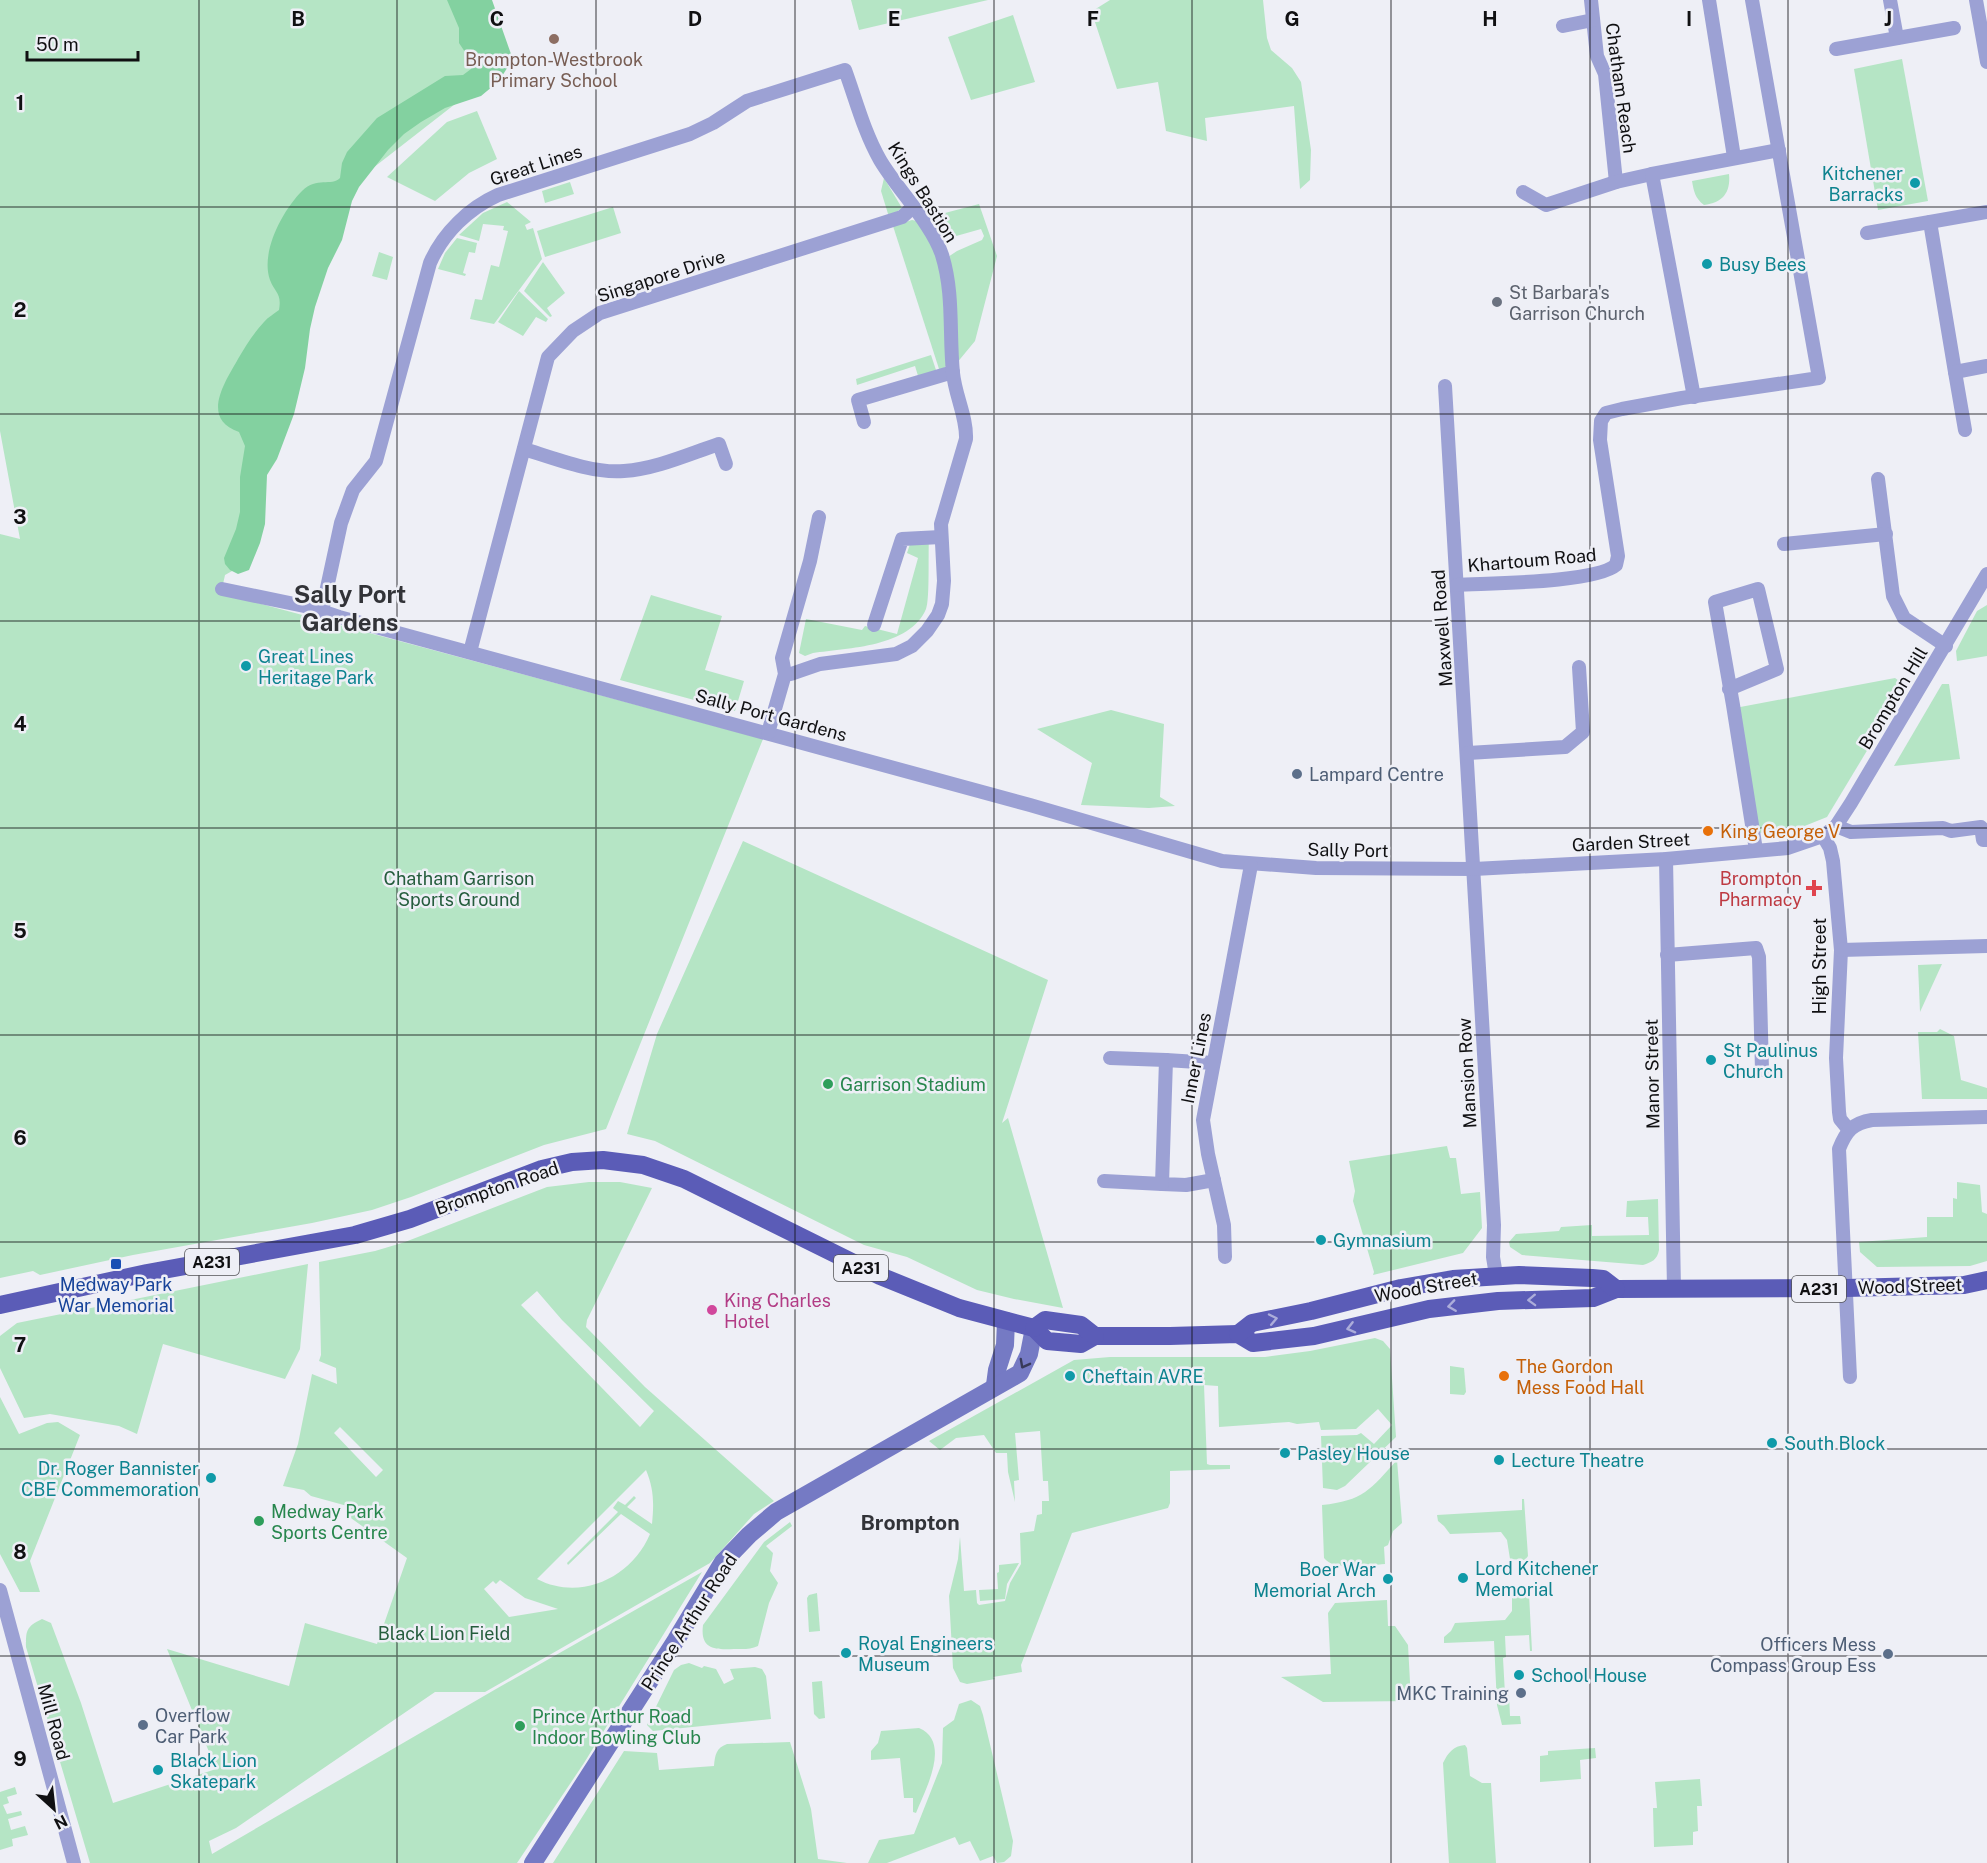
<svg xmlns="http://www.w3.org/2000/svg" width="1987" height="1863" font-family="'Public Sans',sans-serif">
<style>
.green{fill:#b5e5c5;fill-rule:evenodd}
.forest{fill:#83d1a0}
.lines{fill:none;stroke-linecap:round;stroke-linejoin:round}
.minor{stroke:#9ca1d4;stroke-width:14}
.secondary{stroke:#757ac4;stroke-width:18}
.primary{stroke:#5b5cb7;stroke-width:18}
.oneway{stroke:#acadda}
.oneway2{stroke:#383a59}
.grid{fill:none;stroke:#101012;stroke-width:1.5;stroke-opacity:0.55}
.education-dot{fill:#8d6e63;stroke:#eeeff6;stroke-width:2}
.culture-dot{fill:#0f9aa8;stroke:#eeeff6;stroke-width:2}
.worship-dot{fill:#6b7280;stroke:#eeeff6;stroke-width:2}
.service-dot{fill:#5c6f8a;stroke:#eeeff6;stroke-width:2}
.food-dot{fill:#e8710a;stroke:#eeeff6;stroke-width:2}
.health-dot{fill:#e0444e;stroke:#eeeff6;stroke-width:2}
.leisure-dot{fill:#2e9e5b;stroke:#eeeff6;stroke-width:2}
.transit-dot{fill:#1a4fb4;stroke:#eeeff6;stroke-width:2}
.hotel-dot{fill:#d1479c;stroke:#eeeff6;stroke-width:2}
.labels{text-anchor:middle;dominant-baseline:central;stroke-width:5;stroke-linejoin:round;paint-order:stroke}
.shield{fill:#eeeff6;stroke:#535356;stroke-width:1.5}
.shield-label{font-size:16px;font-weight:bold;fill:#101012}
.education-label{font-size:18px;fill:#785e54;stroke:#eeeff6}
.street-label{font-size:18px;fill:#101012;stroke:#eeeff6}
.culture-label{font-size:18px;fill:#0d838f;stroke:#eeeff6;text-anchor:start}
.worship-label{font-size:18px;fill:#5b616d;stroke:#eeeff6;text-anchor:start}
.service-label{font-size:18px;fill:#4e5e75;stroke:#eeeff6;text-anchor:start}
.food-label{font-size:18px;fill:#c56008;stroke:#eeeff6;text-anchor:start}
.park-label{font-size:18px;fill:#255d3d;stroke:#eeeff6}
.health-label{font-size:18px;fill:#be3a42;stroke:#eeeff6;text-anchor:end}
.leisure-label{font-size:18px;fill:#27864d;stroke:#eeeff6;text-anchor:start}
.transit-label{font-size:18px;fill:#164399;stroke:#eeeff6}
.hotel-label{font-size:18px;fill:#b23c85;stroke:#eeeff6;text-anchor:start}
.quarter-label{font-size:21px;font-weight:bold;fill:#323338;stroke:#eeeff6}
.district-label{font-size:24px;font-weight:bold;fill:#323338;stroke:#eeeff6}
.grid-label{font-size:20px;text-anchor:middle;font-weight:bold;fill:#101012;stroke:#eeeff6;stroke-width:5;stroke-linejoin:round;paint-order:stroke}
</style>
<rect width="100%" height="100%" fill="#eeeff6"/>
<g class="green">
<path d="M0,0h468l27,73 -176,137 -78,356 -16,9 -4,18 542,146 -157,390 -62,16 -133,52 -39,13 -60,13 -179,32 -93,20 -7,-4 -33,7v-744l20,5 -20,-108z"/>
<path d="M851,0h137l-129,30z"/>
<path d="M1110,0h153l4,38 4,12 21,18 9,14 10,68 -1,30 -10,9 -6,-83 -89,12 2,23 -41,-10 -8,-49 -41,7 -25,-76 2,-3z"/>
<path d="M1013,15l22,67 -64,18 -23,-63z"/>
<path d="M1902,59l26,142 -50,9 -24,-141z"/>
<path d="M477,111l20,48 -28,14 -34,28 -48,-24 60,-55z"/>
<path d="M1729,174c2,19 -7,29 -25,31 -9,-7 -10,-13 -12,-24z"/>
<path d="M884,178l18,30 -13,9 -8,-26z"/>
<path d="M570,182l4,12 -29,9 -3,-12z"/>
<path d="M507,202l24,20 -6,3 2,5 6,-2 9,31 -48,65 -24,-5 5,-20 7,1 9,-35 8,2 9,-36 -5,-1 1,-4 -21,-2 -4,17 -20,-6 24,-22z"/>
<path d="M979,204l18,52 -22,85 -19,23 -8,-107 9,-6 25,-11 2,-4 -3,-7 -39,11 -16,-22z"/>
<path d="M613,207l8,26 -76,24 -8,-26z"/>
<path d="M912,220l5,1 15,22 10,34 5,88 -7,7 -47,-146z"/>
<path d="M457,238l20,5 -2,10 -6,-1 -6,21 3,1 -1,2 -27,-7 7,-16z"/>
<path d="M379,252l14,5 -6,23 -15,-4z"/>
<path d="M543,262l22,31 -18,15 5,8 -2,1 -26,-26z"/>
<path d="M519,291l29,28 -2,3 -10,-5 -13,19 -25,-14z"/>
<path d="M931,355l6,18 -18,6 -4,-13 -58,19 -1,-6z"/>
<path d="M929,538c-1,14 1,62 -3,71 -16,38 -78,39 -113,44l-8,3 -6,-3 7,-34 56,11 3,-4 32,8 21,-76 -11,-5 3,-9z"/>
<path d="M651,595l71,21 -17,54 39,11 -9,30 -115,-31z"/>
<path d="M1987,605v51l-30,5 -1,-10 21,-40z"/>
<path d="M1895,678l11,8 -79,131 -35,14 -36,2 -21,-125z"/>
<path d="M1942,684h7l11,75 -66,7z"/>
<path d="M1111,710l53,14 -4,73 15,9 -26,2 -68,-3 11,-42 -55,-34z"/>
<path d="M743,841l305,139 -46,143 6,-5 55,190 -49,-9 -37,-9 -70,-33 -43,-12 -209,-104 -28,-7 30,-100z"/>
<path d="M1942,964l-22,48 -2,-47z"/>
<path d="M1940,1029l14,7 7,44 26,8v11h-65l-4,-67h19z"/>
<path d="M1447,1146l3,12h6l5,36 19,-2 2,36 -19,25 -90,22 1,-3 -21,-71 2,-10 -6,-30z"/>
<path d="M589,1182h31l32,6 -65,132 -1,7 59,60 129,114 -20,13 -44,49 -225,129h-50l-199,136 -27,13 3,13 284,-165 206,-117 -118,191 -67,100h-427l-64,-216c0,-17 0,-20 16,-28l9,4 30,80 32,100 103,-34 -49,-120 122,37 16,-63 72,21 30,-86 -59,-42 3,-9 -40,-11 -7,-6 -21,-4 15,-42 14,-70 25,10 -1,-16 -17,-7 2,-6 -2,-93 56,-11 30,-9 142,-55zM537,1291l25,29 92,91 -14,16 -119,-122zM340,1427l43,43 -7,7 -42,-44zM646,1470c8,19 8,34 6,54l-25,-17 9,-9 -2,-2 -9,9 -7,-4 -5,7 5,4 -51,51 1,2 53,-51 29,20c-18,43 -69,68 -113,45zM500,1580l25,18 33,11 -49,8 -25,-28 9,-8 3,3z"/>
<path d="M1957,1182l23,3 2,27 5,2v47l-17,5 -93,1 -17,-15 -1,-10 68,-5v-20h26v-19l4,1z"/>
<path d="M1658,1199l1,51c-2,10 -7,12 -16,15l-121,-10 -12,-8 -1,-5 7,-8 43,-3 2,-4 31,-2v11l57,-1 -1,-18h-22l1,-16z"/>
<path d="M308,1264l-8,85 -15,30 -122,-35 -26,90 -18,-8 -69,-12 -26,4 -24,-50v-32l17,-13z"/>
<path d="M1375,1338l8,3 7,8 6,88 -51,49 -8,4 -14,-2 -2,-52 36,-1 4,-2 13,11 18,-19 -14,-16 -22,20 -35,1 -2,-8 -22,2 -8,-2 -70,5 -1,-41 -14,-1 3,79 3,1h20v4l-60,2v32l-2,5 -96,25 -51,132 1,7 -29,5 2,2 -28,5 -7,-2 -7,-14 -4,-72 9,-37 2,-22 4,54 12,-1 1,13 2,2 26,-4 5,-18 11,-19 -1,-31 14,-2 3,-16 5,-1v-13h7l-1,-20h-5l-3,-50 -25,2 4,47 -5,1 1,21 -7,-30 -1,-19h-11l-12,-18 -28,3 -16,12 -11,-9 145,-81 36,-3h155l45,-6z"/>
<path d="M1450,1366l14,2 2,24 -2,3 -14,-1z"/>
<path d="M0,1397l19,37 28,-11 11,-1 22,13 -50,126 10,31h-20l-20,-38z"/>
<path d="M1397,1460l5,63 -9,8 -5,14 -4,2 1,17c-17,1 -50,8 -61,-6l-2,-53c41,-4 49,-16 75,-45z"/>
<path d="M1522,1499h2l4,57 -3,4 -15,-1 -3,-19 -6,-8 -51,2 -6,-8 -6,-5 -1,-6 85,-5z"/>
<path d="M790,1522l2,4 -26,20 7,7 -3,18 8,12 -9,20 -11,43c-8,4 -16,3 -24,3 -20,1 -34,0 -31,-24l61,-83z"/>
<path d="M1019,1563l-12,21 -2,15 -25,2 -1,-11 19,-1 -1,-16 2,-1v-7z"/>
<path d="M1520,1590h7l2,4 3,57h-2l-1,-16 -24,1 1,21 -3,1 2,36h4l1,22h10l1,8 -19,1 -5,-20 -3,-64 -50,2v-6l7,-6 4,-8 50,-3 7,-9v-18z"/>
<path d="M817,1593l3,38 -11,1 -2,-34 2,-3z"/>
<path d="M1387,1600l1,26h7l13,19 3,56 -88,1 -42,-25 50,-3 -3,-61 7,-10z"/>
<path d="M689,1663l13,5 2,-2 12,3 8,15 10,-5 -4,-10 25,-2 7,2 4,7 5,43 -118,12 -6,-6 27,-55 7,-5z"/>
<path d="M822,1681l3,37 -6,1 -5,-5 -2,-32z"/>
<path d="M971,1700l9,6 3,9 30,126 -2,15 -7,6 -7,1 -4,-7 -13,5 -10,-20 -11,4 -4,-8 -68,26h-19l11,-23 35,-6 28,-71 1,-35 11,-8 5,-16z"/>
<path d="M919,1728c33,14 6,62 -3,85l-3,-1v-14h-9l-4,-40 -29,2v-9l7,-8 3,-12z"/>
<path d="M790,1742l21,67 7,50 29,4h-294l71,-112 33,2 2,17 55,-4c1,-11 2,-18 13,-22z"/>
<path d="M1465,1745l2,3 3,28 12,7h9l5,80h-47l-6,-100c5,-10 10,-17 22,-18z"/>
<path d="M1595,1748l1,10 -16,2 1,19 -41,3v-26l8,-1v-4z"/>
<path d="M1700,1779l2,27h-5l1,25 -5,1v13l-39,2 -1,-39h4l-2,-26z"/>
<path d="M15,1787l2,7 -10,3 2,6 -6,2 4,9 14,-3 1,4 -14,4 3,11 14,-4 3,9 -16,4 1,7 -13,4v-58z"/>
</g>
<path class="forest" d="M447,0h45l19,54 -2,11 -10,16 -18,15 -36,12 -24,14 -17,12 -16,16 -29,37 -7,14 -10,39 -14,28 -13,39 -5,22 -5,39 -11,46 -17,45 -10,16 -2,49 -5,19 -11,27 -11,4 -8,-4 -5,-6 -1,-6 12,-29 4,-17v-35l5,-31 -6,-14c-39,-13 -14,-50 -1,-73 8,-14 15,-25 26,-37 4,-5 10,-8 15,-12 3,-17 -4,-17 -9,-30 -10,-28 13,-70 32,-89 15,-15 29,-4 38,-13l2,-15 5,-11 30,-34 68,-42 18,-1 8,-6v-8l-12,-18v-15z"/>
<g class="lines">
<g class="minor">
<path d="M1591,0l6,56 8,18 11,108"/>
<path d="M1709,0l25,157"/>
<path d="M1890,0l7,38"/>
<path d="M1976,0l11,62"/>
<path d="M1563,26l30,-6"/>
<path d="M1836,49l118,-21"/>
<path d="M1523,192l23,13 70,-23 36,-8"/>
<path d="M1930,222l25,150"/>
<path d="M1867,233l120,-21"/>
<path d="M1445,386l49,839 -1,32 3,18"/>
<path d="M1694,397l-42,-223 127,-24"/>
<path d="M864,422l-6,-22 95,-28"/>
<path d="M1965,430l-10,-58 32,-6"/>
<path d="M524,449c29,9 70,25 100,22 32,-2 65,-17 95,-27l7,20"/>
<path d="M1878,479l15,117 11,22 42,28"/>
<path d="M1784,544l102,-10"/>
<path d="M1457,585c32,-2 138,-2 159,-20l2,-9 -18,-116 1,-19 5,-8 16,-4 60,-11 137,-20 -67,-378"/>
<path d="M222,589l87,18 30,10 691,188 192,56 94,7 158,1 192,-10 122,-11 35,-12 13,-10 15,-23 136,-229"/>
<path d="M322,611l19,-88 12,-33 23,-29 54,-198c13,-30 39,-55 68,-68l192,-61 23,-11 34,-22 98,-31c11,30 19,62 35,90 17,29 52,64 62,95 12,38 7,79 11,118 2,22 14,44 13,66l-25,85 3,57 -2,23 -4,11 -11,16 -15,15 -16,8 -76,10 -29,10h-6"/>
<path d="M874,625l28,-86 39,-2"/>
<path d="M470,652l78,-295 25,-26 27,-18 302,-96 11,-10"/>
<path d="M1729,689l48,-20 -19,-80 -43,13 18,103 23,145"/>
<path d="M768,733l17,-59 -3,-16 28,-97 9,-44"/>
<path d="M1468,753l97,-6 18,-15 -4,-65"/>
<path d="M1836,826l15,6 92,-4 8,3 30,-4 2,13h4"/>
<path d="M1823,836l7,12 3,13 8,89 -5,108 3,54 1,7 9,11"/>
<path d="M1666,859l8,430"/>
<path d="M1841,950l146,-4"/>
<path d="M1667,955l89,-7 3,9 3,113"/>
<path d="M1110,1058l56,2"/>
<path d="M1213,1063l-47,-3 -4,124 24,1 28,-5"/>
<path d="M1104,1181l58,3"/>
<path d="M1225,1257l-1,-32 -16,-71 -5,-34 48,-255"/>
<path d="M1850,1377l-11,-228c7,-18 14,-26 33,-29l115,-3"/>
<path d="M0,1590l74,273"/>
</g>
<g class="secondary">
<path d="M995,1385l2,-15 8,-25 1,-24"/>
<path d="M533,1863l143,-223 47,-78 26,-27 27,-23 244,-139 9,-19 5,-26"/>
</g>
<g class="primary">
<path d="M0,1305l147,-32 208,-38 55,-16 132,-50 30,-7 31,-2 40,5 41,14 196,97 79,32 75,20 13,13 34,3 14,-8h75l68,-2 15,9 61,-7 115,-27 69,-8 95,-3 23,-9 230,-1 118,-3 23,-5"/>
<path d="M1034,1328l11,-8 36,5 14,11"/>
<path d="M1238,1334l14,-11 59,-12 90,-23 52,-9 66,-4 73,3 11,1 13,10"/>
</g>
</g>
<defs><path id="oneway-chevron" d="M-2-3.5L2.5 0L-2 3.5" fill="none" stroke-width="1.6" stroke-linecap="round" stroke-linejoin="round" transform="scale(1.5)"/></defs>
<g class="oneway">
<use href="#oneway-chevron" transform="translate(1532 1300) rotate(178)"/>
<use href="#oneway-chevron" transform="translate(1452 1306) rotate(172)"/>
<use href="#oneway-chevron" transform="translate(1273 1319) rotate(-12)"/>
<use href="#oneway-chevron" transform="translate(1351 1328) rotate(166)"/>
</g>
<use class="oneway2" href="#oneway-chevron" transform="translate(1024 1364) rotate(118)"/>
<path class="grid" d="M199,0v1863M397,0v1863M596,0v1863M795,0v1863M994,0v1863M1192,0v1863M1391,0v1863M1590,0v1863M1788,0v1863M0,207h1987M0,414h1987M0,621h1987M0,828h1987M0,1035h1987M0,1242h1987M0,1449h1987M0,1656h1987"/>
<circle class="education-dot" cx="554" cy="39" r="6"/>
<g class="culture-dot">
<circle cx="1915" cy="183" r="6"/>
<circle cx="1707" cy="264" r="6"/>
<circle cx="246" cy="666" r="6"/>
<circle cx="1711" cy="1060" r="6"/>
<circle cx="1321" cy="1240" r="6"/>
<circle cx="1070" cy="1376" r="6"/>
<circle cx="1772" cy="1443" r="6"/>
<circle cx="1285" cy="1453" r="6"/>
<circle cx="1499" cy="1460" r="6"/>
<circle cx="211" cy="1478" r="6"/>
<circle cx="1463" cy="1578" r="6"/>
<circle cx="1388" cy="1579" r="6"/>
<circle cx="846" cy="1653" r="6"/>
<circle cx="1519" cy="1675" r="6"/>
<circle cx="158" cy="1770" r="6"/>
</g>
<circle class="worship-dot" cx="1497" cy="302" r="6"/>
<g class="service-dot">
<circle cx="1297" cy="774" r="6"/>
<circle cx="1888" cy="1654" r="6"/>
<circle cx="1521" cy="1693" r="6"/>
<circle cx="143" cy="1725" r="6"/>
</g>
<g class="food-dot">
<circle cx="1708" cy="831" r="6"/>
<circle cx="1504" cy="1376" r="6"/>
</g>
<path class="health-dot" d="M1811 879h6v6h6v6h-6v6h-6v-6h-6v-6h6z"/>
<g class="leisure-dot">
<circle cx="828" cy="1084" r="6"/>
<circle cx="259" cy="1521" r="6"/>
<circle cx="520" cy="1726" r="6"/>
</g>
<rect class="transit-dot" x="110" y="1258" width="12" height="12" rx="3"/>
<circle class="hotel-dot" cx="712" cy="1310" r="6"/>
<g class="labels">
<g class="shield">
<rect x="185" y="1249" width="54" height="26" rx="4.5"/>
<rect x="834" y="1255" width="54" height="26" rx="4.5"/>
<rect x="1792" y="1276" width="54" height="26" rx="4.5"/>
</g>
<g class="shield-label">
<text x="212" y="1262">A231</text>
<text x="861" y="1268">A231</text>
<text x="1819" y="1289">A231</text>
</g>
<g class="education-label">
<text x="554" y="59">Brompton-Westbrook<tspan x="554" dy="21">Primary School</tspan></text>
</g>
<g class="street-label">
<text transform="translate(1621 88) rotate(82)">Chatham Reach</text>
<text transform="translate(536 165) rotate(-18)">Great Lines</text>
<text transform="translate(923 192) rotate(58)">Kings Bastion</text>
<text transform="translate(661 276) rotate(-18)">Singapore Drive</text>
<text transform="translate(1532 560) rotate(-5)">Khartoum Road</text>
<text transform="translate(1442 628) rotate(-94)">Maxwell Road</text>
<text transform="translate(1893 698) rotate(-59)">Brompton Hill</text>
<text transform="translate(771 715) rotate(15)">Sally Port Gardens</text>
<text transform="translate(1631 842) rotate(-3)">Garden Street</text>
<text transform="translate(1348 850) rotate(1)">Sally Port</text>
<text transform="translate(1819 966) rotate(-90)">High Street</text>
<text transform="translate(1196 1058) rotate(-79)">Inner Lines</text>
<text transform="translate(1467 1073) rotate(-93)">Mansion Row</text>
<text transform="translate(1652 1074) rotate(-91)">Manor Street</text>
<text transform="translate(497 1188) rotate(-19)">Brompton Road</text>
<text transform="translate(1910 1286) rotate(-2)">Wood Street</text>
<text transform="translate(1426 1287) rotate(-10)">Wood Street</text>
<text transform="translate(689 1622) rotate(-57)">Prince Arthur Road</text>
<text transform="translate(54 1722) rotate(75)">Mill Road</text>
</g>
<g class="culture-label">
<text x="1903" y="173" text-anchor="end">Kitchener<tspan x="1903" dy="21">Barracks</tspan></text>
<text x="1719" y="264">Busy Bees</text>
<text x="258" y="656">Great Lines<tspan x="258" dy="21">Heritage Park</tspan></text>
<text x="1723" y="1050">St Paulinus<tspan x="1723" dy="21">Church</tspan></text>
<text x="1333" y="1240">Gymnasium</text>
<text x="1082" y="1376">Cheftain AVRE</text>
<text x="1784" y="1443">South Block</text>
<text x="1297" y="1453">Pasley House</text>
<text x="1511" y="1460">Lecture Theatre</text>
<text x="199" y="1468" text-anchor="end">Dr. Roger Bannister<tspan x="199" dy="21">CBE Commemoration</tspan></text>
<text x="1475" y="1568">Lord Kitchener<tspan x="1475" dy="21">Memorial</tspan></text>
<text x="1376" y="1569" text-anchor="end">Boer War<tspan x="1376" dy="21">Memorial Arch</tspan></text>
<text x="858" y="1643">Royal Engineers<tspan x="858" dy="21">Museum</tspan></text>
<text x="1531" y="1675">School House</text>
<text x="170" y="1760">Black Lion<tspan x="170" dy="21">Skatepark</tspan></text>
</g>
<g class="worship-label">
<text x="1509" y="292">St Barbara's<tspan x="1509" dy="21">Garrison Church</tspan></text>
</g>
<g class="service-label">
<text x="1309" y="774">Lampard Centre</text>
<text x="1876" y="1644" text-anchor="end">Officers Mess<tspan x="1876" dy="21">Compass Group Ess</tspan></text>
<text x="1509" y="1693" text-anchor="end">MKC Training</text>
<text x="155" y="1715">Overflow<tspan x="155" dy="21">Car Park</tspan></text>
</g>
<g class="food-label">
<text x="1720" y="831">King George V</text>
<text x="1516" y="1366">The Gordon<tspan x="1516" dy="21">Mess Food Hall</tspan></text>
</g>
<g class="park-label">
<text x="459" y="878">Chatham Garrison<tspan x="459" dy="21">Sports Ground</tspan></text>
<text x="444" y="1633">Black Lion Field</text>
</g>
<g class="health-label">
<text x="1802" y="878">Brompton<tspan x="1802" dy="21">Pharmacy</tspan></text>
</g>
<g class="leisure-label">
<text x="840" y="1084">Garrison Stadium</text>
<text x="271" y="1511">Medway Park<tspan x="271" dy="21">Sports Centre</tspan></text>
<text x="532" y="1716">Prince Arthur Road<tspan x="532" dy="21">Indoor Bowling Club</tspan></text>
</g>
<g class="transit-label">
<text x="116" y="1284">Medway Park<tspan x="116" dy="21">War Memorial</tspan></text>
</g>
<g class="hotel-label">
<text x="724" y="1300">King Charles<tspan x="724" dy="21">Hotel</tspan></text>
</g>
<g class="quarter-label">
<text x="910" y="1522">Brompton</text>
</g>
<g class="district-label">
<text x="350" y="594">Sally Port<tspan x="350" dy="28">Gardens</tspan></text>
</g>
</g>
<g class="grid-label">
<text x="298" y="26">B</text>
<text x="497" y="26">C</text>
<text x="695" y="26">D</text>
<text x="894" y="26">E</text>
<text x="1093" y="26">F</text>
<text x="1292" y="26">G</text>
<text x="1490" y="26">H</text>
<text x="1689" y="26">I</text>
<text x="1888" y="26">J</text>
<text x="20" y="110">1</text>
<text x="20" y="317">2</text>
<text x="20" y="524">3</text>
<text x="20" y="731">4</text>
<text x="20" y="938">5</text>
<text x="20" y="1145">6</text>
<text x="20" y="1352">7</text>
<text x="20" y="1559">8</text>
<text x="20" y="1766">9</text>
</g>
<g transform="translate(54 1809) rotate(153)" stroke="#eeeff6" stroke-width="4.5" paint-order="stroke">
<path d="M0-4.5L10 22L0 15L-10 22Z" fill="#101012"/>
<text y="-9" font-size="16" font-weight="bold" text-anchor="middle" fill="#101012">N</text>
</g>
<path d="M27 51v9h111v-9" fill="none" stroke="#101012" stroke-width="3"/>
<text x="36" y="51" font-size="18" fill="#101012" stroke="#eeeff6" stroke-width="4.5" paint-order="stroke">50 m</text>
</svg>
